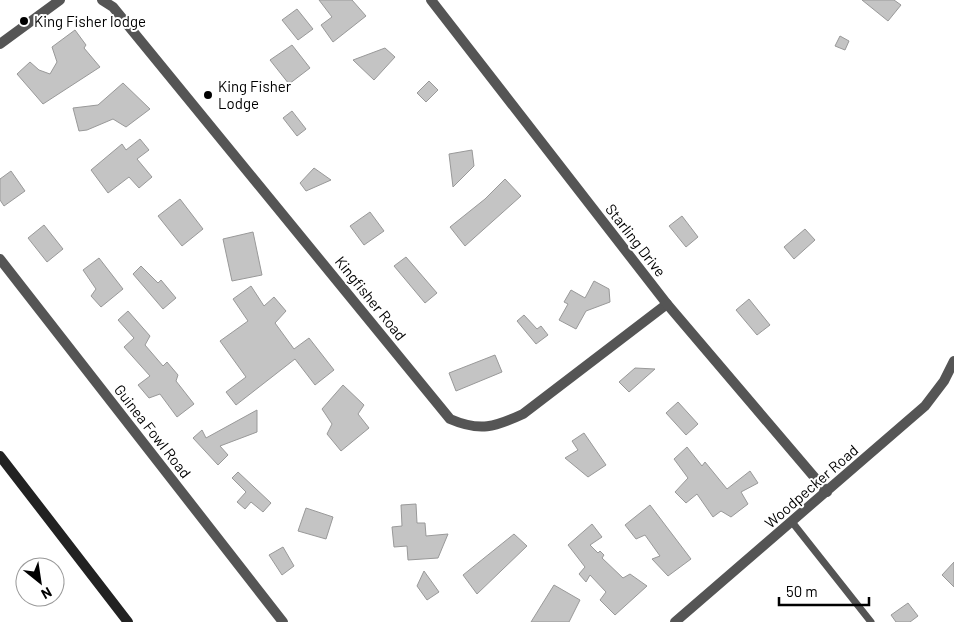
<svg xmlns="http://www.w3.org/2000/svg" width="954" height="622" font-family="Barlow,sans-serif">
<style>
.building{fill:#c4c4c4;stroke:#999}
.lines{fill:none;stroke-linecap:round;stroke-linejoin:round}
.lane{stroke:#555;stroke-width:7}
.street{stroke:#555;stroke-width:10}
.secondary{stroke:#222;stroke-width:10}
.poi-dot{fill:#000;stroke:#fff;stroke-width:2}
.labels{text-anchor:middle;dominant-baseline:central;stroke-width:4;stroke-linejoin:round;paint-order:stroke}
.poi-label{font-size:15px;fill:#000;stroke:#fff;text-anchor:start}
.street-label{font-size:15px;fill:#000;stroke:#fff}
</style>
<rect width="100%" height="100%" fill="#fff"/>
<g class="building">
<path d="M319,0h33l14,16 -33,26 -12,-17 11,-8z"/>
<path d="M862,0h32l7,5 -13,16z"/>
<path d="M297,9l16,20 -15,11 -16,-20z"/>
<path d="M75,30l11,15 -2,3 16,19 -57,37 -26,-30 13,-12 9,8 11,4 7,-12 -5,-15z"/>
<path d="M840,36l9,5 -4,9 -10,-4z"/>
<path d="M292,45l18,23 -21,16 -19,-24z"/>
<path d="M385,48l10,9 -21,23 -21,-20z"/>
<path d="M429,81l9,9 -12,12 -9,-9z"/>
<path d="M123,83l27,26 -24,18 -13,-8 -26,11 -8,1 -6,-23 25,-3z"/>
<path d="M292,111l14,18 -9,7 -14,-18z"/>
<path d="M140,139l9,11 -12,9 15,18 -13,11 -10,-11 -21,16 -17,-23 31,-26 4,6z"/>
<path d="M472,150l2,16 -21,21 -4,-33z"/>
<path d="M314,168l17,12 -25,11 -6,-8z"/>
<path d="M11,171l14,20 -21,15 -4,-6v-21z"/>
<path d="M505,179l16,17 -56,50 -15,-19 35,-28z"/>
<path d="M180,199l23,30 -21,17 -24,-30z"/>
<path d="M370,212l14,19 -20,14 -14,-19z"/>
<path d="M682,216l16,21 -12,10 -17,-21z"/>
<path d="M44,225l19,24 -16,13 -19,-24z"/>
<path d="M805,229l10,11 -21,19 -10,-12z"/>
<path d="M253,232l9,43 -30,6 -9,-42z"/>
<path d="M406,257l31,36 -12,10 -31,-37z"/>
<path d="M99,258l24,31 -22,18 -10,-11 5,-7 -13,-19z"/>
<path d="M141,266l17,17 3,-3 15,18 -13,11 -30,-35z"/>
<path d="M594,281l15,8 1,13 -24,9 -10,18 -17,-9 9,-16 -4,-2 7,-12 14,8z"/>
<path d="M251,286l13,20 10,-9 12,14 -11,12 19,26 15,-11 25,32 -19,15 -20,-26 -59,46 -10,-13 20,-15 -26,-36 28,-20 -15,-22z"/>
<path d="M749,299l21,26 -13,10 -21,-25z"/>
<path d="M128,311l22,25 -5,9 18,21 4,-4 11,13 -2,6 18,23 -17,13 -17,-23 -11,4 -11,-13 12,-9 -26,-29 10,-9 -16,-18z"/>
<path d="M524,315l13,14 4,-3 7,9 -12,9 -19,-23z"/>
<path d="M495,355l7,17 -46,19 -7,-18z"/>
<path d="M635,368l20,1 -26,23 -10,-10z"/>
<path d="M343,385l21,20 -6,9 11,14 -28,23 -14,-17 5,-10 -10,-15z"/>
<path d="M678,402l20,22 -12,11 -20,-22z"/>
<path d="M257,410v22l-37,14 8,9 -10,10 -25,-27 9,-8 4,8z"/>
<path d="M584,433l22,32 -18,12 -23,-19 13,-8 -6,-9z"/>
<path d="M687,447l15,19 3,-4 22,27 23,-18 8,12 -17,9 7,12 -17,13 -10,-6 -8,6 -16,-23 -11,9 -11,-11 13,-14 -14,-19z"/>
<path d="M238,472l33,31 -8,9 -12,-10 -6,7 -8,-7 9,-10 -14,-14z"/>
<path d="M416,504l1,19h8l1,13 22,-2 -10,24 -30,2 -1,-14 -13,1 -2,-20 10,-1 -1,-21z"/>
<path d="M650,505l41,54 -23,17 -16,-17 8,-3 -15,-21 -9,4 -11,-14z"/>
<path d="M306,508l27,9 -7,22 -28,-8z"/>
<path d="M592,524l10,13 -12,8 8,8 2,-2 4,4 -2,3 21,20 7,-4 17,12 -32,29 -15,-15 6,-8 -16,-17 -4,7 -7,-8 6,-7 -17,-22z"/>
<path d="M514,534l13,12 -50,48 -14,-19z"/>
<path d="M283,547l11,19 -12,9 -13,-20z"/>
<path d="M954,562v25l-12,-12z"/>
<path d="M424,571l15,21 -12,8 -10,-14z"/>
<path d="M554,585l26,15 -11,22h-38z"/>
<path d="M908,603l10,13 -8,6h-14l-5,-7z"/>
</g>
<g class="lines">
<path class="lane" d="M792,522l79,100"/>
<g class="street">
<path d="M102,0l11,7 337,412c30,13 45,8 73,-5l144,-110"/>
<path d="M431,0l236,304 160,188"/>
<path d="M0,44l60,-44"/>
<path d="M0,259l283,363"/>
<path d="M675,622l250,-216 19,-25 10,-20"/>
</g>
<path class="secondary" d="M0,456l128,166"/>
</g>
<g class="poi-dot">
<circle cx="24" cy="21" r="5"/>
<circle cx="208" cy="95" r="5"/>
</g>
<g class="labels">
<g class="poi-label">
<text x="34" y="21">King Fisher lodge</text>
<text x="218" y="86">King Fisher<tspan x="218" dy="17">Lodge</tspan></text>
</g>
<g class="street-label">
<text transform="translate(636 240) rotate(52)">Starling Drive</text>
<text transform="translate(371 298) rotate(51)">Kingfisher Road</text>
<text transform="translate(153 431) rotate(52)">Guinea Fowl Road</text>
<text transform="translate(811 486) rotate(-41)">Woodpecker Road</text>
</g>
</g>
<g transform="translate(40 582) rotate(150)"><circle r="24" fill="#ffffff" stroke="#999999"/>
<path d="M0-4L9 19L0 12L-9 19Z" fill="#000000"/>
<text y="-8" font-size="14" font-weight="bold" text-anchor="middle" fill="#000000">N</text>
</g>
<path d="M779 597v8h90v-8" fill="none" stroke="#000000" stroke-width="2.5"/>
<text x="786" y="597" font-size="15" fill="#000000" stroke="#ffffff" stroke-width="4" paint-order="stroke">50 m</text>
</svg>
